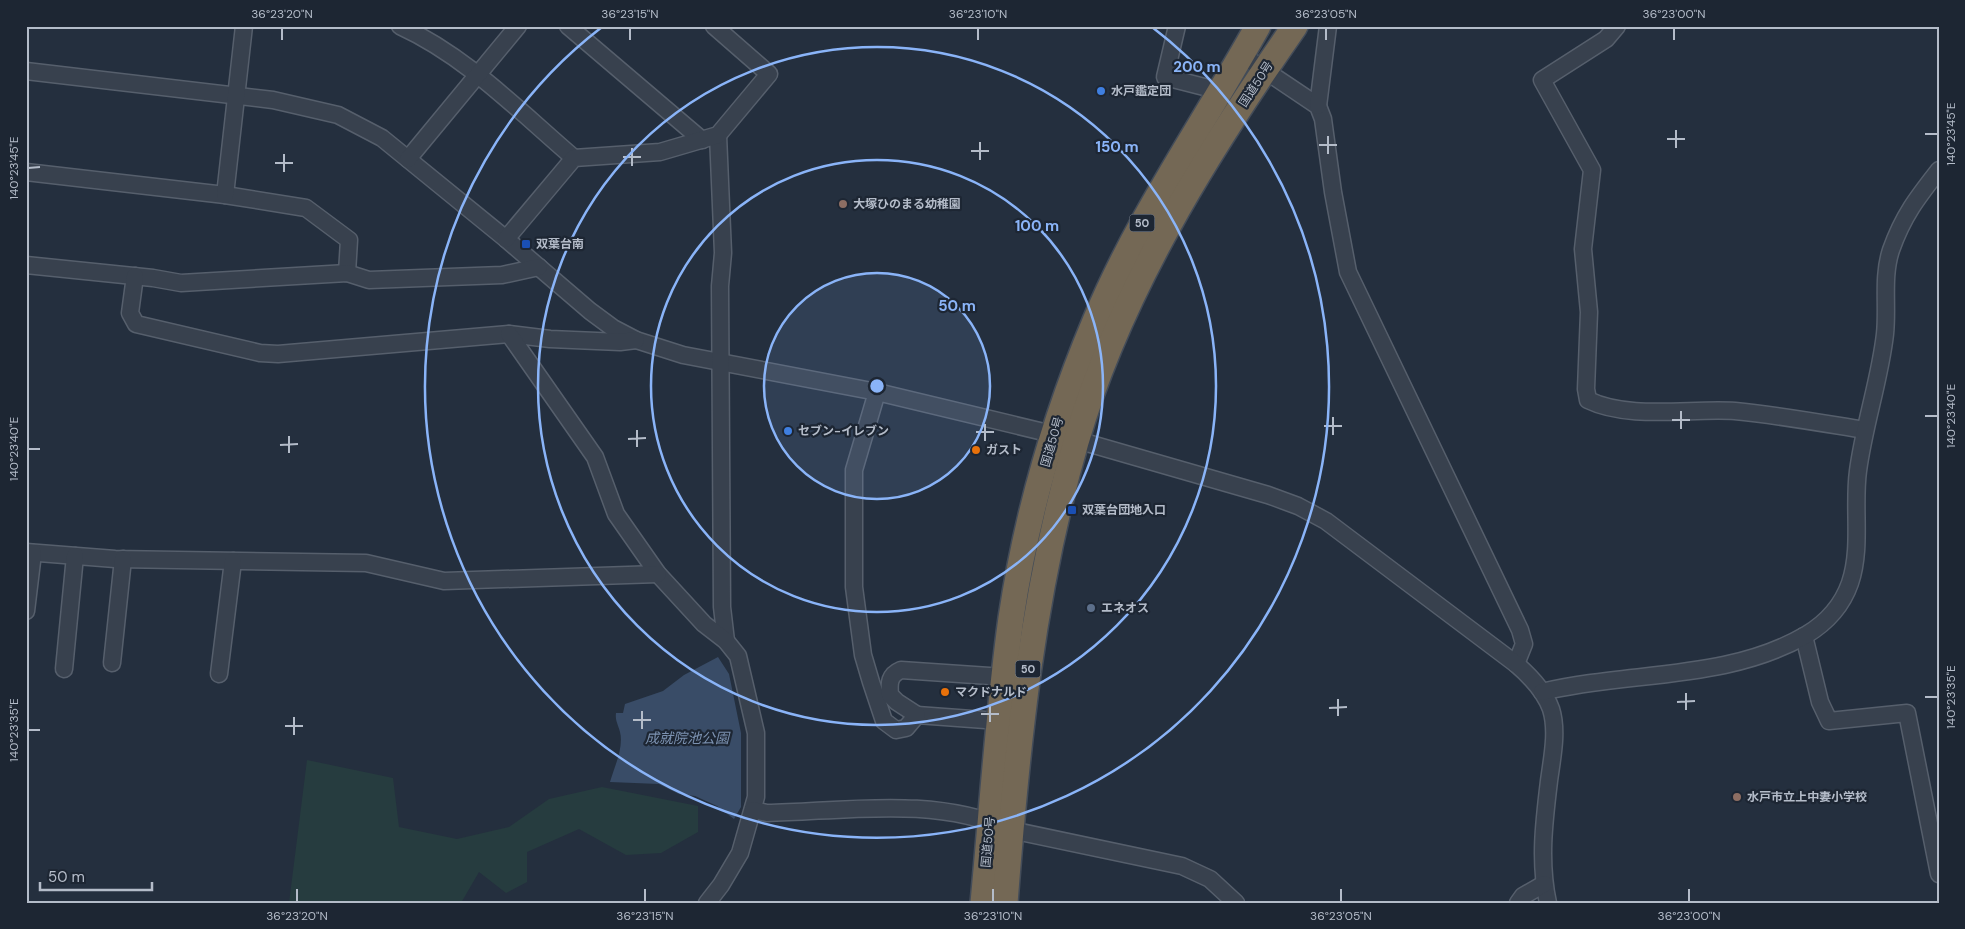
<svg xmlns="http://www.w3.org/2000/svg" width="1965" height="929" font-family="'DM Sans','Noto Sans JP',sans-serif">
<style>
.green{fill:#263c3f}
.water{fill:#394c67}
.lines{fill:none;stroke-linecap:round;stroke-linejoin:round}
.minor-casing{stroke:#565f6c;stroke-width:19}
.highway-casing{stroke:#434c59;stroke-width:28}
.minor{stroke:#38414e;stroke-width:16}
.highway{stroke:#746855;stroke-width:25}
.ticks{fill:none;stroke:#b4bcc9;stroke-width:2}
.ring{fill:none;stroke:#8ab4f8;stroke-width:2.5}
.shop-dot{fill:#3f7fe0;stroke:#1d2633;stroke-width:2}
.education-dot{fill:#8d6e63;stroke:#1d2633;stroke-width:2}
.transit-dot{fill:#1a4fb4;stroke:#1d2633;stroke-width:2}
.food-dot{fill:#e8710a;stroke:#1d2633;stroke-width:2}
.service-dot{fill:#5c6f8a;stroke:#1d2633;stroke-width:2}
.labels{text-anchor:middle;dominant-baseline:central;stroke-width:4.5;stroke-linejoin:round;paint-order:stroke}
.shield{fill:#1d2633;stroke:#878f9c;stroke-width:1}
.shield-label{font-size:11px;font-weight:bold;fill:#b4bcc9}
.street-label{font-size:12px;fill:#b4bcc9;stroke:#1d2633}
.poi-label{font-size:12px;font-weight:bold;fill:#b4bcc9;stroke:#1d2633;text-anchor:start}
.water-label{font-size:14px;font-style:italic;fill:#7c92b1;stroke:#1d2633}
.centre{fill:#8ab4f8;stroke:#1d2633;stroke-width:2.5}
.ring-label{font-size:15px;text-anchor:middle;font-weight:bold;fill:#8ab4f8;stroke:#1d2633;stroke-width:4.5;stroke-linejoin:round;paint-order:stroke}
.neatline{fill:none;stroke:#b4bcc9;stroke-width:2}
.ticks-label{font-size:12px;text-anchor:middle;fill:#b4bcc9}
</style>
<rect width="100%" height="100%" fill="#242f3e"/>
<path class="green" d="M307,760l86,18 6,49 58,12 52,-12 40,-28 53,-12 96,19v26l-37,21 -35,2 -47,-26 -52,23v30l-21,11 -27,-21 -18,31h-172z"/>
<path class="water" d="M718,657l11,17 12,59v74l-7,12 -17,-13 -22,-10 -16,-2 -20,-10 -49,-2c4,-14 14,-35 10,-50 -2,-8 -5,-11 -4,-19h7l2,-9 38,-13 21,-16z"/>
<g class="lines">
<defs>
<g id="minor">
<path d="M400,26c66,30 119,85 174,132"/>
<path d="M568,26l134,114"/>
<path d="M1177,26l-12,51 55,14"/>
<path d="M1617,26l-11,13 -64,41 50,90 -9,79 6,63 -3,77 2,11c41,20 102,8 147,11 43,4 86,12 129,19"/>
<path d="M1242,55l76,51 5,13 10,73 15,80 172,358 4,14 -8,20"/>
<path d="M26,71l247,29 65,15 44,23 124,101 84,72 23,17 23,12 47,15 194,37 200,48 191,55 30,11 28,15 190,143c14,12 28,26 35,45 7,22 1,49 -2,72 -5,41 -10,81 -1,122"/>
<path d="M1318,106l10,-80"/>
<path d="M718,135l5,118 -3,33 2,321 4,34"/>
<path d="M408,159l110,-133"/>
<path d="M26,172l199,23 81,13 43,32 -2,33"/>
<path d="M225,195l19,-169"/>
<path d="M506,239l68,-81 86,-6 58,-17 51,-61 -55,-48"/>
<path d="M26,265l127,13 28,5 166,-10 22,7 133,-5 37,-8"/>
<path d="M135,276l-5,37 6,11 124,29 18,1 231,-20 41,5 70,3 16,-2"/>
<path d="M509,334l86,123 21,57 42,60 46,50 22,17 12,15 18,77v64l-16,56 -19,32 -14,18"/>
<path d="M877,392l-23,78v117l9,68 8,27 13,39 12,9 10,-2 11,-13 82,6"/>
<path d="M26,552l89,7 251,4 78,18 214,-7"/>
<path d="M26,611l7,-58"/>
<path d="M1804,636l16,66 9,19 78,-8 32,161"/>
<path d="M112,663l11,-104"/>
<path d="M64,669l11,-113"/>
<path d="M219,674l14,-113"/>
<path d="M1542,692c87,-21 185,-11 264,-57 20,-12 36,-29 44,-52 12,-35 3,-76 8,-112 6,-46 22,-92 27,-137 3,-28 -3,-57 6,-84 12,-34 26,-52 48,-80"/>
<path d="M917,715l-20,-13 -7,-7c-1,-12 -1,-20 11,-25l103,7"/>
<path d="M753,810l14,3c81,-2 168,-17 244,17l171,36 28,13 26,24"/>
<path d="M1518,903l5,-7 21,-12"/>
</g>
<g id="highway">
<path d="M983,903c9,-95 15,-191 28,-285 15,-101 44,-202 84,-297 43,-104 108,-196 163,-295"/>
<path d="M1005,903c12,-156 27,-310 71,-461 44,-151 130,-288 219,-416"/>
</g>
</defs>
<use href="#minor" class="minor-casing"/>
<use href="#highway" class="highway-casing"/>
<use href="#minor" class="minor"/>
<use href="#highway" class="highway"/>
</g>
<path class="ticks" d="M282,28v12M630,28v12M978,28v12M1326,28v12M1674,28v12M1676,130v18M1925,134h13M1328,136v18M1667,139h18M980,142v18M1319,145h18M632,148v18M971,151h18M284,154v18M623,157h18M275,163h18M28,168l12,-1M1681,411v18M1925,416h13M1333,417v18M1672,420h18M985,424v17M1324,426h18M637,430v17M976,432h18M289,436v17M628,439l18,-1M280,445l18,-1M28,449h12M1686,693v17M1925,697h13M1338,699v17M1677,702l18,-1M990,705v17M1329,708l18,-1M642,711v18M981,714h18M294,717v18M633,720h18M285,726h18M28,730h12M297,889v13M645,889v13M993,889v13M1341,889v13M1689,889v13"/>
<circle cx="877" cy="386" r="113" fill="#8ab4f8" fill-opacity=".12"/>
<g class="ring">
<circle cx="877" cy="386" r="113"/>
<circle cx="877" cy="386" r="226"/>
<circle cx="877" cy="386" r="339"/>
<path d="M1152 27A452 452 0 1 1 602 27"/>
</g>
<g class="shop-dot">
<circle cx="1101" cy="91" r="5"/>
<circle cx="788" cy="431" r="5"/>
</g>
<g class="education-dot">
<circle cx="843" cy="204" r="5"/>
<circle cx="1737" cy="797" r="5"/>
</g>
<g class="transit-dot">
<rect x="521" y="239" width="10" height="10" rx="2.5"/>
<rect x="1067" y="505" width="10" height="10" rx="2.5"/>
</g>
<g class="food-dot">
<circle cx="976" cy="450" r="5"/>
<circle cx="945" cy="692" r="5"/>
</g>
<circle class="service-dot" cx="1091" cy="608" r="5"/>
<g class="labels">
<g class="shield">
<rect x="1129.5" y="214.5" width="25" height="17" rx="4"/>
<rect x="1015.5" y="660.5" width="25" height="17" rx="4"/>
</g>
<g class="shield-label">
<text x="1142" y="223">50</text>
<text x="1028" y="669">50</text>
</g>
<g class="street-label">
<text transform="translate(1256 84) rotate(-57)">国道50号</text>
<text transform="translate(1052 442) rotate(-74)">国道50号</text>
<text transform="translate(988 842) rotate(-85)">国道50号</text>
</g>
<g class="poi-label">
<text x="1111" y="91">水戸鑑定団</text>
<text x="853" y="204">大塚ひのまる幼稚園</text>
<text x="536" y="244">双葉台南</text>
<text x="798" y="431">セブン-イレブン</text>
<text x="986" y="450">ガスト</text>
<text x="1082" y="510">双葉台団地入口</text>
<text x="1101" y="608">エネオス</text>
<text x="955" y="692">マクドナルド</text>
<text x="1747" y="797">水戸市立上中妻小学校</text>
</g>
<g class="water-label">
<text x="687" y="738">成就院池公園</text>
</g>
</g>
<circle cx="877" cy="386" r="8" class="centre"/>
<g class="ring-label">
<text x="1197" y="72">200 m</text>
<text x="1117" y="152">150 m</text>
<text x="1037" y="231">100 m</text>
<text x="957" y="311">50 m</text>
</g>
<rect width="1965" height="929" fill="none" stroke="#1d2633" stroke-width="55"/>
<path d="M40 882v8h112v-8" fill="none" stroke="#b4bcc9" stroke-width="2.5"/>
<text x="48" y="882" font-size="15" fill="#b4bcc9" stroke="#1d2633" stroke-width="4" paint-order="stroke">50 m</text>
<rect x="28" y="28" width="1910" height="874" class="neatline"/>
<g class="ticks-label">
<text x="282" y="18">36°23'20"N</text>
<text x="630" y="18">36°23'15"N</text>
<text x="978" y="18">36°23'10"N</text>
<text x="1326" y="18">36°23'05"N</text>
<text x="1674" y="18">36°23'00"N</text>
<text transform="translate(1951 134) rotate(-90)" y="4">140°23'45"E</text>
<text transform="translate(14 168) rotate(-90)" y="4">140°23'45"E</text>
<text transform="translate(1951 416) rotate(-90)" y="4">140°23'40"E</text>
<text transform="translate(14 449) rotate(-90)" y="4">140°23'40"E</text>
<text transform="translate(1951 697) rotate(-90)" y="4">140°23'35"E</text>
<text transform="translate(14 730) rotate(-90)" y="4">140°23'35"E</text>
<text x="297" y="920">36°23'20"N</text>
<text x="645" y="920">36°23'15"N</text>
<text x="993" y="920">36°23'10"N</text>
<text x="1341" y="920">36°23'05"N</text>
<text x="1689" y="920">36°23'00"N</text>
</g>
</svg>
